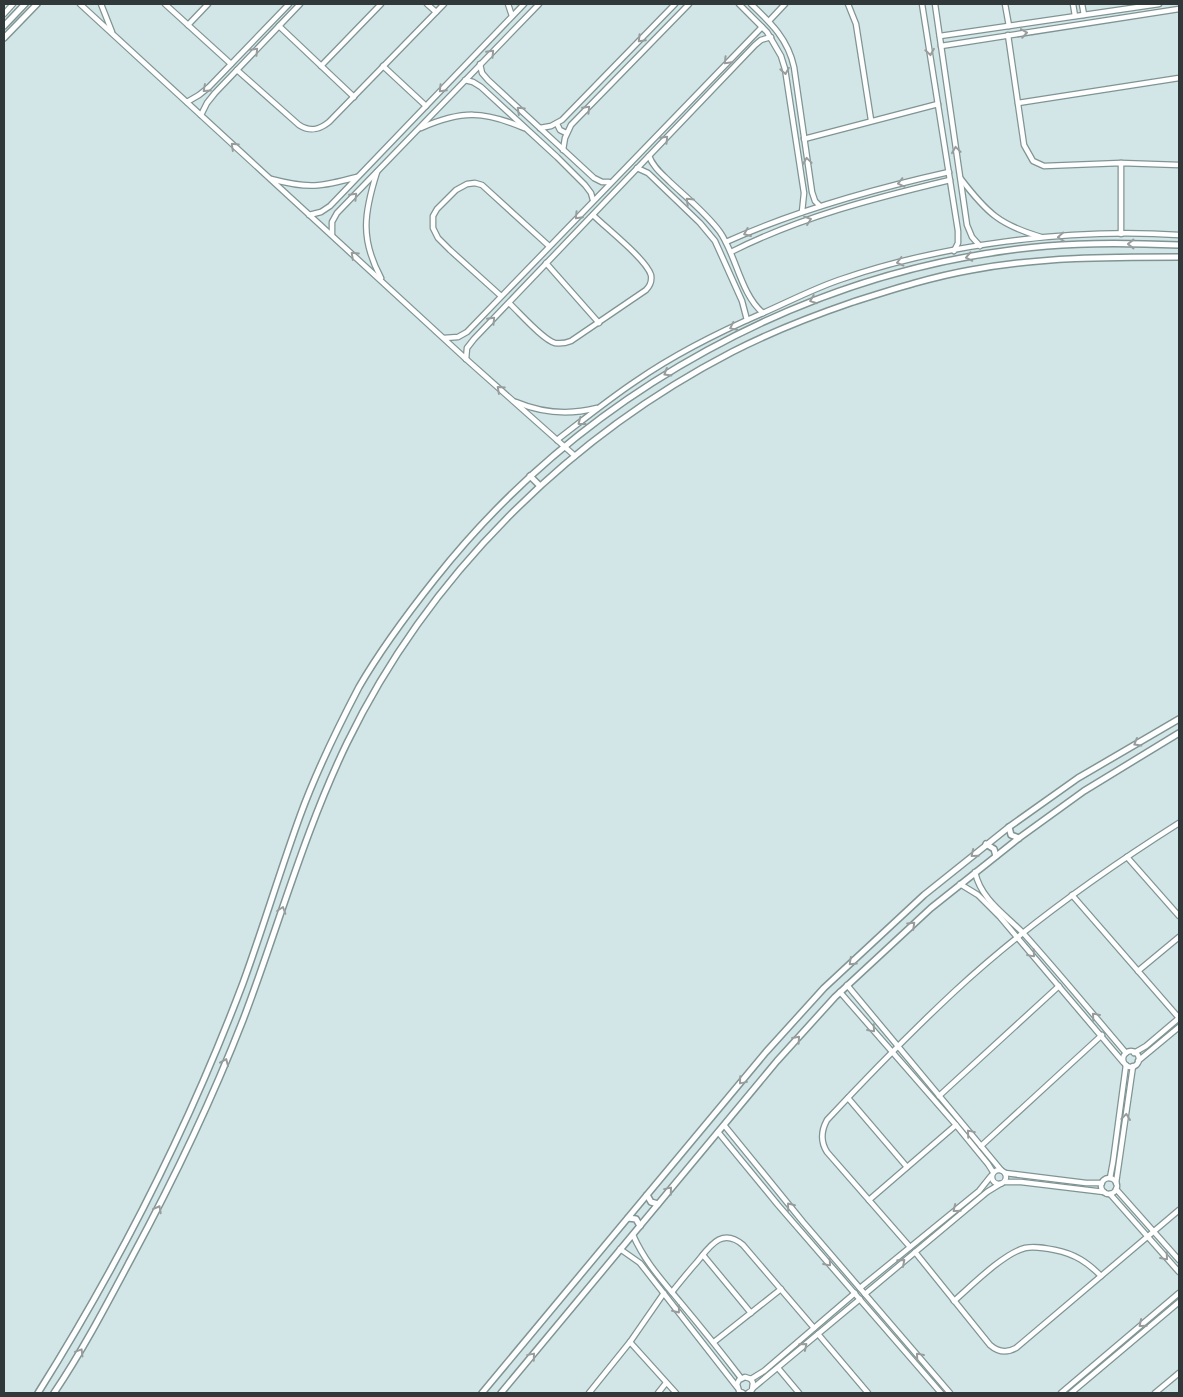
<svg xmlns="http://www.w3.org/2000/svg" width="1183" height="1397" font-family="'Times New Roman',serif">
<style>
.lines{fill:none;stroke-linecap:round;stroke-linejoin:round}
.minor-casing{stroke:#819494;stroke-width:7}
.tertiary-casing{stroke:#819494;stroke-width:8}
.minor{stroke:#fff;stroke-width:4.5}
.tertiary{stroke:#fff;stroke-width:5}
.oneway{stroke:#989c9c}
</style>
<rect width="100%" height="100%" fill="#d2e6e7"/>
<g class="lines">
<defs>
<g id="minor">
<path d="M80,4l386,355 109,97"/>
<path d="M101,4l11,28"/>
<path d="M165,4l66,60"/>
<path d="M427,4l9,8"/>
<path d="M508,4l4,12"/>
<path d="M739,4l28,28 14,24 4,13 19,124 -2,19"/>
<path d="M751,4c20,19 37,35 43,63l18,125 3,9 5,5"/>
<path d="M848,4l8,20 15,96"/>
<path d="M922,4l36,227v12l-4,8"/>
<path d="M935,4l32,221 5,12 8,9"/>
<path d="M1005,4l4,22"/>
<path d="M1073,4l2,12"/>
<path d="M1082,4l2,11"/>
<path d="M4,14l9,-10"/>
<path d="M769,21l16,-17"/>
<path d="M188,25l20,-21"/>
<path d="M279,26l75,71"/>
<path d="M1008,35l16,110 9,16 11,5 77,-3 58,2"/>
<path d="M940,36l219,-32"/>
<path d="M941,46l238,-37"/>
<path d="M480,64l2,9 6,7 106,98 8,4h7"/>
<path d="M321,66l60,-62"/>
<path d="M383,66l43,40"/>
<path d="M237,70l62,55c11,7 20,5 30,-3l115,-118"/>
<path d="M465,80l8,2 8,5 76,70 28,28 6,8 2,7"/>
<path d="M187,102l12,-7 10,-8 80,-83"/>
<path d="M1018,103l161,-25"/>
<path d="M201,115l6,-12 8,-10 85,-89"/>
<path d="M557,124l3,6 6,3"/>
<path d="M421,128c41,-18 63,-17 103,0"/>
<path d="M540,128l11,-2 11,-6 113,-116"/>
<path d="M804,139l134,-35"/>
<path d="M563,150l2,-12 6,-13 118,-121"/>
<path d="M649,156c4,11 13,18 21,26 17,16 36,31 50,50 16,23 21,63 43,81"/>
<path d="M1121,163v71"/>
<path d="M637,168l11,5 52,50 15,18 27,60 5,19"/>
<path d="M377,172c-13,41 -17,67 4,106"/>
<path d="M271,179c38,10 49,8 86,-2"/>
<path d="M961,179c26,34 39,46 80,58"/>
<path d="M309,215l12,-3 9,-6 194,-202"/>
<path d="M332,235v-13l5,-9 202,-209"/>
<path d="M726,242c71,-32 147,-53 223,-70"/>
<path d="M731,252c69,-35 144,-54 219,-72"/>
<path d="M546,263l53,60"/>
<path d="M501,296l-51,-46 -12,-12 -5,-10v-12l4,-7 19,-19 11,-6 8,-1 7,2 67,61"/>
<path d="M509,303c10,9 34,37 46,40 6,1 11,0 16,-2l75,-51c4,-4 6,-9 5,-15 -5,-16 -45,-47 -58,-60"/>
<path d="M444,338l14,-1 9,-5 295,-305"/>
<path d="M466,359l1,-11 7,-9 281,-294 6,-5 10,-3"/>
<path d="M516,402c26,11 54,13 81,6"/>
<path d="M557,440c26,-20 52,-41 79,-59 39,-27 83,-49 127,-68 25,-11 50,-24 76,-33 103,-36 231,-52 340,-45"/>
<path d="M1127,857l52,59"/>
<path d="M975,872c6,28 31,43 49,62 35,39 68,79 102,119"/>
<path d="M960,884l18,11 22,22 123,145"/>
<path d="M1072,895l107,123"/>
<path d="M1138,971l41,-34"/>
<path d="M847,985l154,185"/>
<path d="M840,992l116,133 32,39 5,8"/>
<circle cx="1131" cy="1059" r="8"/>
<path d="M1134,1053l12,-7 33,-28"/>
<path d="M1138,1061l41,-34"/>
<path d="M939,1096l120,-110"/>
<path d="M848,1098l59,69"/>
<path d="M724,1125l79,97 147,171"/>
<path d="M718,1132l60,73 163,188"/>
<path d="M981,1146l121,-111"/>
<circle cx="999" cy="1177" r="7"/>
<path d="M1005,1173l81,10h16"/>
<path d="M1110,1178l3,-16 13,-97"/>
<circle cx="1109" cy="1186" r="8"/>
<path d="M1005,1182h16l83,10"/>
<path d="M1116,1183l17,-117"/>
<path d="M1116,1189l63,71"/>
<path d="M1110,1194l69,78"/>
<path d="M869,1200l87,-75"/>
<path d="M633,1235c12,27 28,44 47,67 21,25 41,50 61,76"/>
<path d="M910,1247l-83,-95c-7,-11 -6,-21 0,-32 42,-45 84,-88 128,-129 69,-64 145,-118 224,-168"/>
<path d="M620,1249l20,14 97,124"/>
<path d="M915,1252l75,93c8,7 17,8 26,3l163,-138"/>
<path d="M703,1255l48,58"/>
<path d="M860,1288l119,-97 12,-15"/>
<path d="M672,1292c8,-10 16,-20 25,-30 13,-16 25,-35 46,-17l71,83"/>
<path d="M865,1294l122,-102 13,-8"/>
<path d="M954,1301c17,-15 50,-48 71,-53 10,-2 20,0 30,2 20,4 32,12 46,26"/>
<path d="M818,1334l50,59"/>
<path d="M630,1342l46,51"/>
<path d="M714,1342l67,-53"/>
<path d="M778,1368l21,25"/>
<path d="M751,1379l13,-8 91,-78"/>
<path d="M753,1388l107,-89"/>
<path d="M589,1393l41,-51 34,-49"/>
<path d="M658,1393l8,-10"/>
<path d="M743,1393l-4,-2 -2,-7 2,-4 6,-3 6,2 2,4 -1,7 -4,3"/>
<path d="M1061,1393l118,-100"/>
<path d="M1071,1393l108,-91"/>
<path d="M1155,1393l24,-20"/>
</g>
<g id="tertiary">
<path d="M4,26l21,-22"/>
<path d="M4,38l33,-34"/>
<path d="M530,476l10,10"/>
<path d="M1009,827l2,8 8,3"/>
<path d="M986,844l8,5 2,7"/>
<path d="M647,1195l4,7 7,2"/>
<path d="M628,1218l8,1 4,7"/>
<path d="M38,1393c81,-129 151,-267 205,-410 20,-55 37,-112 57,-167 16,-44 37,-87 59,-129 22,-38 49,-74 76,-108 148,-187 374,-312 612,-333 44,-4 88,-3 132,-1"/>
<path d="M54,1393c29,-43 53,-89 78,-136 41,-76 79,-155 111,-237 35,-92 61,-188 104,-277 81,-167 221,-306 385,-391 39,-20 80,-36 121,-50 38,-12 78,-25 118,-32 69,-13 138,-13 208,-13"/>
<path d="M482,1393l284,-341 58,-64 100,-93 85,-68 69,-49 101,-59"/>
<path d="M501,1393l276,-332 58,-64 96,-89 88,-70 65,-47 95,-58"/>
</g>
</defs>
<use href="#minor" class="minor-casing"/>
<use href="#tertiary" class="tertiary-casing"/>
<use href="#minor" class="minor"/>
<use href="#tertiary" class="tertiary"/>
</g>
<defs><path id="oneway-chevron" d="M-2-3.5L2.5 0L-2 3.5" fill="none" stroke-width="1.6" stroke-linecap="round" stroke-linejoin="round" transform="scale(1.25)"/></defs>
<g class="oneway">
<use href="#oneway-chevron" transform="translate(1024 33) rotate(-9)"/>
<use href="#oneway-chevron" transform="translate(641 39) rotate(134)"/>
<use href="#oneway-chevron" transform="translate(255 51) rotate(-46)"/>
<use href="#oneway-chevron" transform="translate(930 52) rotate(81)"/>
<use href="#oneway-chevron" transform="translate(491 53) rotate(-46)"/>
<use href="#oneway-chevron" transform="translate(727 61) rotate(134)"/>
<use href="#oneway-chevron" transform="translate(785 71) rotate(80)"/>
<use href="#oneway-chevron" transform="translate(206 89) rotate(138)"/>
<use href="#oneway-chevron" transform="translate(442 89) rotate(134)"/>
<use href="#oneway-chevron" transform="translate(587 109) rotate(-46)"/>
<use href="#oneway-chevron" transform="translate(520 110) rotate(-137)"/>
<use href="#oneway-chevron" transform="translate(665 139) rotate(-46)"/>
<use href="#oneway-chevron" transform="translate(234 146) rotate(-137)"/>
<use href="#oneway-chevron" transform="translate(956 150) rotate(-98)"/>
<use href="#oneway-chevron" transform="translate(807 161) rotate(-98)"/>
<use href="#oneway-chevron" transform="translate(901 183) rotate(167)"/>
<use href="#oneway-chevron" transform="translate(354 196) rotate(-46)"/>
<use href="#oneway-chevron" transform="translate(689 201) rotate(-136)"/>
<use href="#oneway-chevron" transform="translate(578 216) rotate(134)"/>
<use href="#oneway-chevron" transform="translate(808 220) rotate(-19)"/>
<use href="#oneway-chevron" transform="translate(747 233) rotate(157)"/>
<use href="#oneway-chevron" transform="translate(1061 237) rotate(176)"/>
<use href="#oneway-chevron" transform="translate(1131 244) rotate(-180)"/>
<use href="#oneway-chevron" transform="translate(354 255) rotate(-137)"/>
<use href="#oneway-chevron" transform="translate(969 257) rotate(169)"/>
<use href="#oneway-chevron" transform="translate(900 262) rotate(166)"/>
<use href="#oneway-chevron" transform="translate(813 300) rotate(159)"/>
<use href="#oneway-chevron" transform="translate(492 320) rotate(-46)"/>
<use href="#oneway-chevron" transform="translate(733 327) rotate(154)"/>
<use href="#oneway-chevron" transform="translate(667 373) rotate(149)"/>
<use href="#oneway-chevron" transform="translate(500 389) rotate(-138)"/>
<use href="#oneway-chevron" transform="translate(581 422) rotate(143)"/>
<use href="#oneway-chevron" transform="translate(1137 743) rotate(150)"/>
<use href="#oneway-chevron" transform="translate(974 854) rotate(141)"/>
<use href="#oneway-chevron" transform="translate(282 910) rotate(-72)"/>
<use href="#oneway-chevron" transform="translate(912 925) rotate(-43)"/>
<use href="#oneway-chevron" transform="translate(1032 954) rotate(49)"/>
<use href="#oneway-chevron" transform="translate(852 962) rotate(137)"/>
<use href="#oneway-chevron" transform="translate(1095 1016) rotate(-131)"/>
<use href="#oneway-chevron" transform="translate(872 1029) rotate(49)"/>
<use href="#oneway-chevron" transform="translate(797 1039) rotate(-48)"/>
<use href="#oneway-chevron" transform="translate(225 1062) rotate(-67)"/>
<use href="#oneway-chevron" transform="translate(742 1081) rotate(130)"/>
<use href="#oneway-chevron" transform="translate(1126 1117) rotate(-83)"/>
<use href="#oneway-chevron" transform="translate(970 1133) rotate(-130)"/>
<use href="#oneway-chevron" transform="translate(669 1190) rotate(-50)"/>
<use href="#oneway-chevron" transform="translate(790 1206) rotate(-129)"/>
<use href="#oneway-chevron" transform="translate(158 1209) rotate(-62)"/>
<use href="#oneway-chevron" transform="translate(956 1209) rotate(141)"/>
<use href="#oneway-chevron" transform="translate(1165 1257) rotate(49)"/>
<use href="#oneway-chevron" transform="translate(902 1262) rotate(-40)"/>
<use href="#oneway-chevron" transform="translate(828 1263) rotate(49)"/>
<use href="#oneway-chevron" transform="translate(677 1310) rotate(52)"/>
<use href="#oneway-chevron" transform="translate(1142 1324) rotate(140)"/>
<use href="#oneway-chevron" transform="translate(804 1346) rotate(-40)"/>
<use href="#oneway-chevron" transform="translate(80 1352) rotate(-59)"/>
<use href="#oneway-chevron" transform="translate(532 1356) rotate(-50)"/>
<use href="#oneway-chevron" transform="translate(919 1356) rotate(-131)"/>
</g>
<rect width="1183" height="1397" fill="none" stroke="#303839" stroke-width="10"/>
</svg>
